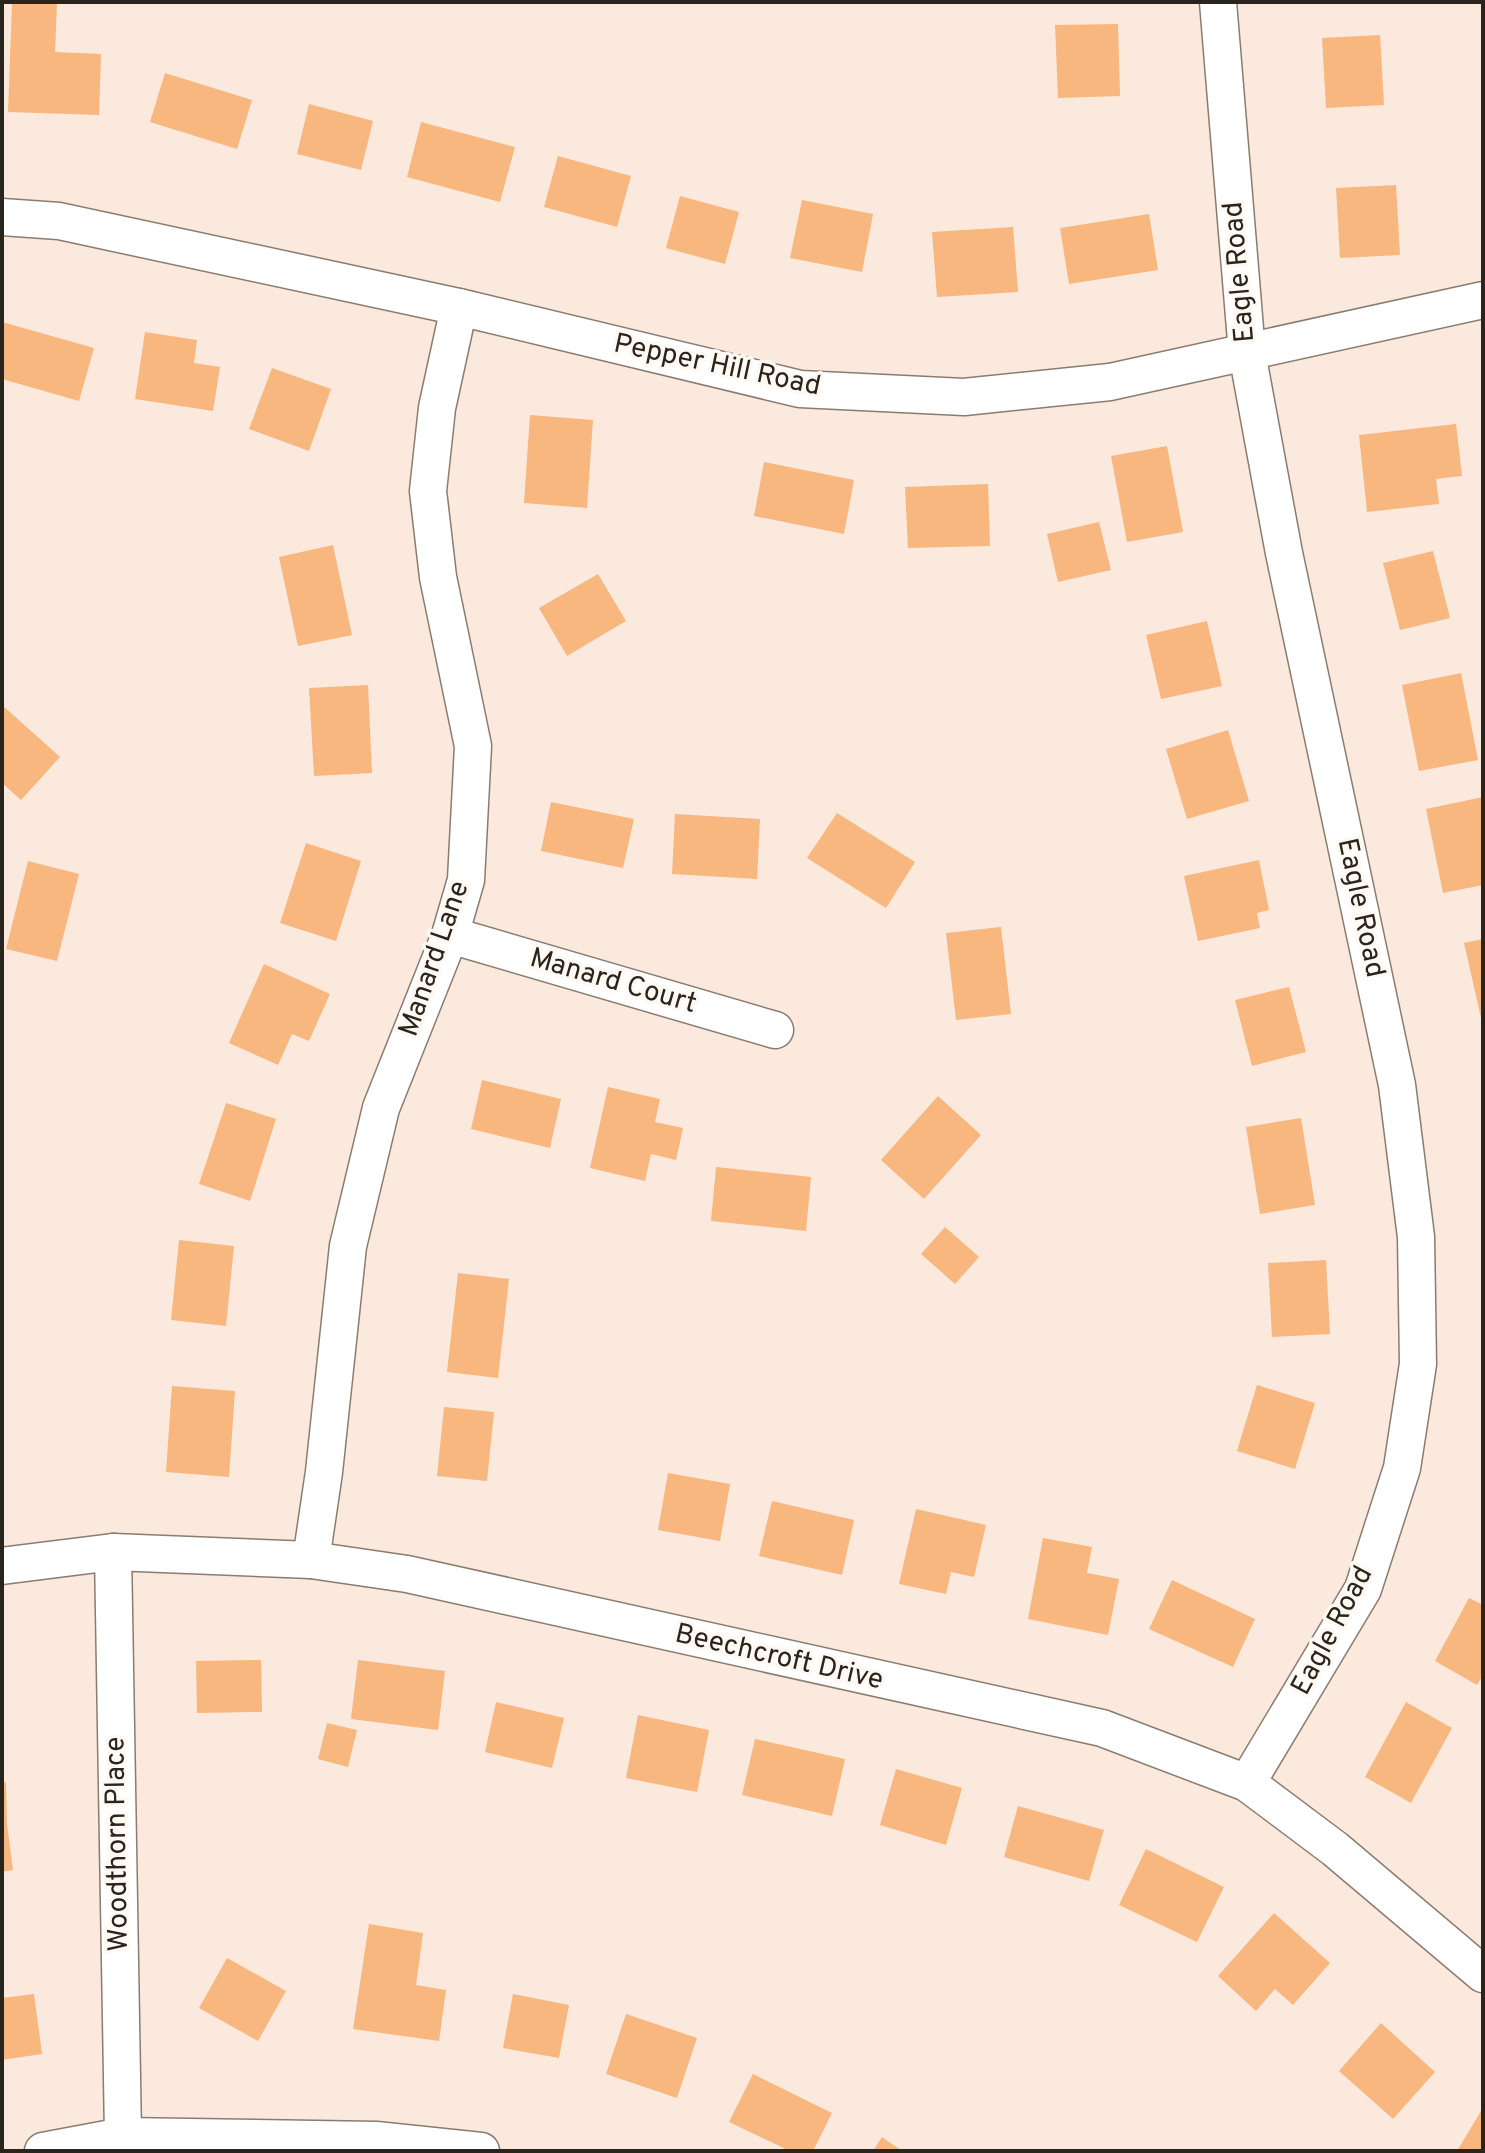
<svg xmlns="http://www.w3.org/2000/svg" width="1485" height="2153" font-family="Overpass,sans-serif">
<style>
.building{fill:#f7b77f}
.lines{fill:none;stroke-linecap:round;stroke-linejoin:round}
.minor-casing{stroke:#8a7c70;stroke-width:39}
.minor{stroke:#fff;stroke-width:36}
.labels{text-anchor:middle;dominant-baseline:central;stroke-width:7;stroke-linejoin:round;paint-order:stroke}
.street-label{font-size:28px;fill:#2a241f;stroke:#fff8f3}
</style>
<rect width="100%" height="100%" fill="#fae9dc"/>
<g class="building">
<path d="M12,3l45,1 -2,48 46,2 -2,61 -91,-3z"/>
<path d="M1118,24l2,72 -62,2 -3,-73z"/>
<path d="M1380,35l4,70 -58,3 -4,-70z"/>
<path d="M165,73l87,27 -15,49 -87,-27z"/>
<path d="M309,104l64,17 -12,49 -64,-16z"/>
<path d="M421,122l94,25 -15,55 -93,-25z"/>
<path d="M558,156l73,20 -14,51 -73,-20z"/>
<path d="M1396,185l4,70 -60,3 -4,-70z"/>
<path d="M680,196l59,16 -14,52 -59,-16z"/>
<path d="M802,200l71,14 -11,58 -72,-14z"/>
<path d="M1149,214l9,56 -89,14 -9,-56z"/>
<path d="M1013,227l5,65 -81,5 -5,-65z"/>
<path d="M2,322l92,26 -15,53 -77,-22z"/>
<path d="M145,332l52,8 -3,23 26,4 -7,44 -78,-12z"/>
<path d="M272,368l59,21 -22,62 -60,-22z"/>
<path d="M530,415l63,5 -6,88 -63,-5z"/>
<path d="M1456,424l6,52 -26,3 3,25 -72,8 -8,-77z"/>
<path d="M1167,446l16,86 -56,10 -16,-86z"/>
<path d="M764,462l90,18 -10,54 -90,-18z"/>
<path d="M988,484l2,62 -82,2 -3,-61z"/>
<path d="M1099,522l12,48 -53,12 -11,-48z"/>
<path d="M333,545l19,90 -54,11 -19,-89z"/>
<path d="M1433,551l17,67 -50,12 -17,-67z"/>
<path d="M598,574l28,47 -59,35 -28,-48z"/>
<path d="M1207,621l15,65 -61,13 -15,-64z"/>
<path d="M1461,673l17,87 -59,11 -17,-86z"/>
<path d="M368,685l4,88 -58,3 -5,-88z"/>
<path d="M2,705l58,52 -39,43 -19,-17z"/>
<path d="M1228,730l21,71 -62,18 -21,-70z"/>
<path d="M1483,797v88l-40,8 -17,-84z"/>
<path d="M551,802l83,17 -11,49 -82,-17z"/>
<path d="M837,813l78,49 -29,46 -79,-50z"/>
<path d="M675,814l85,5 -3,60 -85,-5z"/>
<path d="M306,843l55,18 -25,80 -56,-18z"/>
<path d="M1259,860l10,50 -12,3 3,15 -62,13 -14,-65z"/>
<path d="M28,861l51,13 -22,87 -51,-12z"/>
<path d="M1001,927l10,87 -55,6 -10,-87z"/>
<path d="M1483,939v83h-1l-18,-79z"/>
<path d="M264,964l66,30 -21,47 -17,-7 -14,31 -49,-22z"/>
<path d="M1289,987l17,65 -54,14 -17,-66z"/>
<path d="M482,1080l79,19 -11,49 -79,-19z"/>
<path d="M608,1087l52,12 -5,23 28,6 -7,32 -25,-6 -6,27 -55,-13z"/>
<path d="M938,1096l43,39 -57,64 -43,-39z"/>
<path d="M226,1103l50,16 -26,82 -51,-17z"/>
<path d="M1301,1118l14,87 -55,9 -14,-87z"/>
<path d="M716,1167l95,10 -5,54 -95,-10z"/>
<path d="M945,1227l34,30 -24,27 -34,-30z"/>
<path d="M179,1240l55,6 -8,80 -55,-6z"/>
<path d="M1326,1260l4,74 -58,3 -4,-74z"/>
<path d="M458,1273l51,6 -11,99 -51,-6z"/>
<path d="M1257,1385l58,18 -20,66 -58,-18z"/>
<path d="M172,1386l63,5 -6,86 -63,-5z"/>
<path d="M444,1407l50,5 -7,69 -50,-5z"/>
<path d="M668,1473l62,11 -10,57 -62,-11z"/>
<path d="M772,1501l82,19 -12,55 -83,-19z"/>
<path d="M916,1509l70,16 -12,52 -23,-5 -5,22 -47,-10z"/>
<path d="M1043,1538l49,9 -5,26 32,6 -11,56 -80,-16z"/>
<path d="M1172,1580l83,39 -22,48 -84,-38z"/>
<path d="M1469,1598l14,7v70l-6,10 -42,-24z"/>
<path d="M261,1660l1,52 -65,1 -1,-52z"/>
<path d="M358,1660l87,11 -7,59 -87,-11z"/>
<path d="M496,1702l68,16 -12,50 -67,-16z"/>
<path d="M1406,1702l46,26 -41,75 -46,-26z"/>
<path d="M638,1715l71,15 -12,62 -71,-14z"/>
<path d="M327,1723l30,7 -9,37 -30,-8z"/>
<path d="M755,1739l90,20 -13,57 -90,-21z"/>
<path d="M896,1769l66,19 -16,57 -66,-20z"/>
<path d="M6,1782l1,42 6,46 -11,2v-89z"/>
<path d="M1018,1806l86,24 -15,51 -85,-24z"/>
<path d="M1146,1849l78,38 -27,55 -78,-37z"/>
<path d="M1274,1913l56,50 -37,42 -18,-16 -19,22 -38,-35z"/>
<path d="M369,1924l54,9 -7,52 30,5 -7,51 -86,-12z"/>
<path d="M227,1958l59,33 -28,50 -59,-33z"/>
<path d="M34,1994l8,60 -40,6v-62z"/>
<path d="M513,1994l56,11 -10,53 -56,-10z"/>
<path d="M626,2014l71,24 -20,60 -71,-24z"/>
<path d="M1381,2023l54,49 -42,47 -54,-48z"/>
<path d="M753,2074l79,39 -19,38h-23l-61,-29z"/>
<path d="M1481,2111l2,40h-26z"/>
<path d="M882,2137l20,14h-29z"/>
</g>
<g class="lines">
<defs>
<g id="minor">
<path d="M1218,2l29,351 37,200 113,532 19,152 2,127 -16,104 -39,121 -116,194"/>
<path d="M2,217l57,4 400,86 341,82 164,8 146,-15 373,-82"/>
<path d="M450,935l325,95"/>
<path d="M113,1552l10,584"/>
<path d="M311,1560l13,-88 24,-226 33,-138 69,-173 16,-55 7,-134 -35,-169 -10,-86 9,-83 22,-101"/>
<path d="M2,1566l111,-14 198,8 96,14 695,154 145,55 88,66 148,125"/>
<path d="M43,2151l80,-15 253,4 105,11"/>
</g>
</defs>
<use href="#minor" class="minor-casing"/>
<use href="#minor" class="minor"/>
</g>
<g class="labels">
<g class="street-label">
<text transform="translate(1240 272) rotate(-95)">Eagle Road</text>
<text transform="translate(717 366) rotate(12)">Pepper Hill Road</text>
<text transform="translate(1360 908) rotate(78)">Eagle Road</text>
<text transform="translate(435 959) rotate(-71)">Manard Lane</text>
<text transform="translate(613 982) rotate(16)">Manard Court</text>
<text transform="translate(1333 1631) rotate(-62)">Eagle Road</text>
<text transform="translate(779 1658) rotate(13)">Beechcroft Drive</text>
<text transform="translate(118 1844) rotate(-91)">Woodthorn Place</text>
</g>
</g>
<rect width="1485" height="2153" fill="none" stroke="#2a241f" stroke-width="8"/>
</svg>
